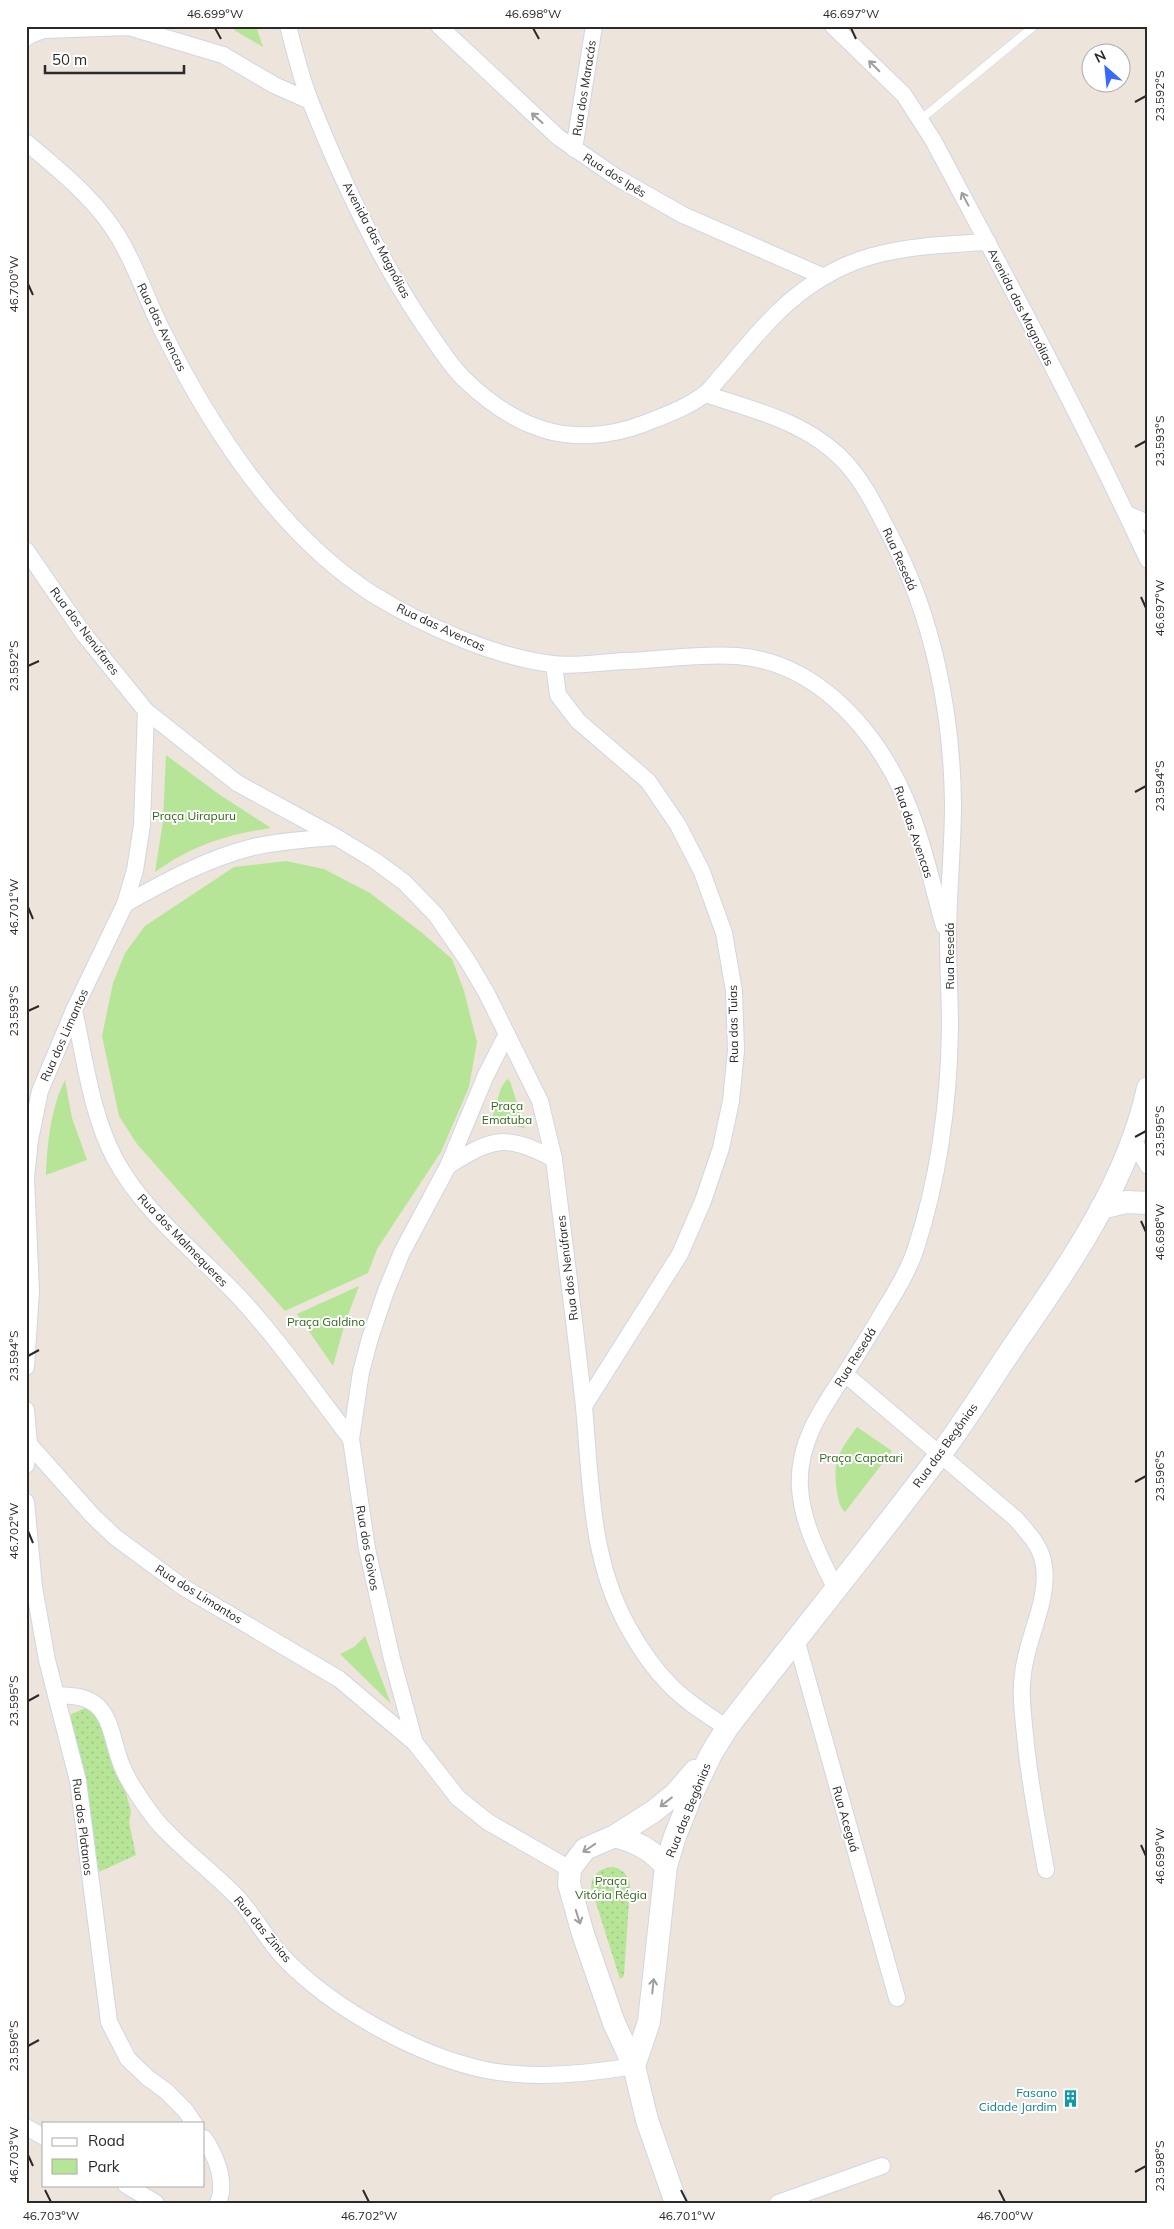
<svg xmlns="http://www.w3.org/2000/svg" width="1174" height="2229" font-family="Mulish,sans-serif">
<style>
.grass{fill:url(#grass-dots)}
.park{fill:#b7e597}
.lines{fill:none;stroke-linecap:round;stroke-linejoin:round}
.service-casing{stroke:#d1d6e3;stroke-width:9}
.minor-casing{stroke:#d1d6e3;stroke-width:18}
.secondary-casing{stroke:#d1d6e3;stroke-width:24}
.service{stroke:#fff;stroke-width:8}
.minor{stroke:#fff;stroke-width:16}
.secondary{stroke:#fff;stroke-width:22}
.oneway{stroke:#9f9f9f}
.ticks{fill:none;stroke:#2a2a2a;stroke-width:2}
.labels{text-anchor:middle;dominant-baseline:central;stroke-width:4;stroke-linejoin:round;paint-order:stroke}
.street-label{font-size:12px;fill:#2a2a2a;stroke:#fff}
.park-label{font-size:12px;fill:#2f6918;stroke:#fff}
.culture-label{font-size:12px;fill:#0d838f;stroke:#fff;text-anchor:end}
.neatline{fill:none;stroke:#2a2a2a;stroke-width:2}
.ticks-label{font-size:12px;text-anchor:middle;fill:#2a2a2a}
</style>
<defs>
<pattern id="grass-dots" width="8" height="8" patternUnits="userSpaceOnUse" patternTransform="scale(1.25)"><rect width="8" height="8" fill="#b7e597"/><path d="M2 2h.1M6 6h.1" fill="none" stroke="#9ec582" stroke-width="1.8" stroke-linecap="round"/></pattern>
</defs>
<rect width="100%" height="100%" fill="#ede4dc"/>
<g class="grass">
<path d="M90,1706l7,9 22,54 12,42 -2,11 7,33 -37,17 -13,-83 -19,-73z"/>
<path d="M613,1867c10,2 16,9 17,18l-6,91 -4,3 -29,-92c1,-13 9,-19 22,-20z"/>
</g>
<g class="park">
<path d="M241,26h15l7,21 -29,-17z"/>
<path d="M166,755l54,40 51,33c-46,7 -78,17 -116,44l8,-51z"/>
<path d="M286,861l38,8 46,24 51,39 31,27 12,32 13,51 -8,45 -28,65 -64,97 -9,24 -83,38 -148,-167 -18,-28 -17,-80 11,-53 12,-30 20,-27 89,-59z"/>
<path d="M507,1079l3,2 15,47 -17,-3h-18l11,-37z"/>
<path d="M65,1080l7,38 15,42 -41,15c1,-30 5,-68 19,-95z"/>
<path d="M359,1286l-14,37 -12,43 -36,-52z"/>
<path d="M857,1427l35,24 -47,61c-6,-6 -7,-13 -8,-21 -5,-30 3,-41 20,-64z"/>
<path d="M365,1636l26,68 -51,-50 14,-7z"/>
</g>
<g class="lines">
<defs>
<path id="service" d="M920,120l114,-94"/>
<g id="minor">
<path d="M288,26c7,26 13,53 23,77 31,78 67,155 114,224 12,17 24,37 39,52 21,20 48,40 75,49 33,12 72,8 104,-4 20,-8 46,-17 63,-31 6,-5 11,-13 17,-19 17,-20 34,-41 53,-60 66,-65 124,-67 212,-72"/>
<path d="M439,26l119,111 58,40 67,38 139,61"/>
<path d="M833,26l71,69 29,45c74,139 149,278 215,420"/>
<path d="M26,38l4,-3 14,-5 85,-3 94,28 51,30 36,16"/>
<path d="M27,143c30,25 63,52 85,84 22,32 34,72 52,107 48,96 117,202 210,261 49,30 120,62 178,69 23,3 49,-2 73,-3 37,-1 75,-8 112,-5 76,6 132,67 163,131 21,44 31,94 44,139"/>
<path d="M574,149l20,-123"/>
<path d="M705,394c49,16 102,28 139,67 20,21 33,49 46,74 43,82 62,177 63,269 0,45 -5,90 -5,135 0,29 2,59 2,88 -1,74 -11,150 -34,221 -8,25 -24,49 -37,71 -12,20 -24,39 -36,58 -23,34 -46,68 -43,111 2,36 21,70 36,102"/>
<path d="M1127,514l21,9"/>
<path d="M26,550l57,83 63,78 91,72 99,54 38,23 30,22 32,33 31,45 19,32 54,109 14,58c10,83 21,165 30,248 7,75 6,152 44,220 11,20 26,42 42,58 16,17 38,30 57,43"/>
<path d="M554,665l4,30 20,26 70,60 30,44 24,47 22,61 10,58 2,60 -5,50 -10,47 -18,53 -23,53 -96,152"/>
<path d="M125,904c41,-23 81,-45 128,-57 27,-6 55,-8 83,-10"/>
<path d="M74,1010c11,49 17,104 41,149 30,56 84,95 126,140 40,44 74,93 110,140"/>
<path d="M507,1034l-21,41 -38,91 -46,86 -16,39 -16,47 -9,34 -10,67 16,110 25,110 23,84 43,55 30,24 82,47"/>
<path d="M1133,1140l15,26"/>
<path d="M448,1166c46,-29 57,-32 106,-7"/>
<path d="M26,1367l5,-76 -5,-113 4,-38 10,-49 34,-81 51,-106 10,-34 7,-45 4,-114"/>
<path d="M845,1374l171,145c13,15 26,28 28,48 5,34 -18,73 -21,107 -3,20 0,41 2,61 4,46 13,90 21,135"/>
<path d="M26,1410l3,34 -3,21"/>
<path d="M29,1444l63,71 23,22 68,50 156,92 76,64"/>
<path d="M26,1502l8,85 13,73 31,121 31,241 19,37 20,19 18,13 19,19 9,13"/>
<path d="M796,1639l101,359"/>
<path d="M56,1695c12,1 25,0 36,7 20,11 21,44 30,64 4,10 10,20 16,29 9,13 17,26 28,36 23,24 49,43 72,67 17,19 29,42 46,60 49,51 137,100 207,113 46,8 96,3 143,-5"/>
<path d="M26,2127l18,10"/>
<path d="M204,2138c12,18 23,44 14,65"/>
<path d="M126,2185l30,18"/>
<path d="M778,2203l104,-37"/>
</g>
<g id="secondary">
<path d="M1101,1208l25,-6 22,1"/>
<path d="M615,1836c23,7 34,12 51,30"/>
<path d="M634,2066l15,-44 17,-156 8,-27 17,-43 20,-42 16,-26c70,-91 143,-180 212,-272 28,-37 52,-77 78,-115 53,-77 111,-160 131,-253"/>
<path d="M676,2203l-29,-83 -13,-54 -20,-43 -31,-89 -14,-50 1,-15 15,-20 30,-13 39,-25 21,-17 20,-23"/>
</g>
</defs>
<use href="#service" class="service-casing"/>
<use href="#minor" class="minor-casing"/>
<use href="#secondary" class="secondary-casing"/>
<use href="#service" class="service"/>
<use href="#minor" class="minor"/>
<use href="#secondary" class="secondary"/>
</g>
<defs><path id="oneway-shaft" d="M-6 0H5M1.5-3L5.5 0L1.5 3" fill="none" stroke-width="1.6" stroke-linecap="round" stroke-linejoin="round" transform="scale(1.25)"/></defs>
<g class="oneway">
<use href="#oneway-shaft" transform="translate(874 66) rotate(-135)"/>
<use href="#oneway-shaft" transform="translate(537 118) rotate(-138)"/>
<use href="#oneway-shaft" transform="translate(965 199) rotate(-118)"/>
<use href="#oneway-shaft" transform="translate(666 1802) rotate(142)"/>
<use href="#oneway-shaft" transform="translate(589 1848) rotate(146)"/>
<use href="#oneway-shaft" transform="translate(578 1917) rotate(72)"/>
<use href="#oneway-shaft" transform="translate(653 1986) rotate(-84)"/>
</g>
<path class="ticks" d="M215,28l6,11M533,28l6,11M851,28l5,11M1135,102l11,-6M28,284l5,11M1135,447l11,-6M1141,597l5,11M28,666l11,-5M1135,792l11,-6M28,907l5,12M28,1011l11,-5M1135,1137l11,-6M1141,1221l5,11M28,1356l11,-6M1135,1482l11,-6M28,1531l5,12M28,1701l11,-6M1141,1845l5,11M28,2046l11,-6M28,2155l5,11M1135,2172l11,-6M45,2190l6,12M363,2190l6,12M681,2190l6,12M999,2190l6,12"/>
<defs>
<symbol id="building-bare" viewBox="-9 -9 18 18"><path d="M-4-6H4V6H1V3H-1V6H-4ZM-2.5-4.3h1.7v1.8h-1.7ZM.8-4.3h1.7v1.8H.8ZM-2.5-1h1.7V.8h-1.7ZM.8-1h1.7V.8H.8Z" fill="#0f9aa8" stroke="#fff" stroke-width="2.5" paint-order="stroke"/></symbol>
</defs>
<g fill-rule="evenodd">
<use href="#building-bare" x="1058" y="2086" width="25" height="25"/>
</g>
<g class="labels">
<g class="street-label">
<text transform="translate(584 88) rotate(-81)">Rua dos Maracás</text>
<text transform="translate(615 175) rotate(32)">Rua dos Ipês</text>
<text transform="translate(377 240) rotate(62)">Avenida das Magnólias</text>
<text transform="translate(1021 307) rotate(63)">Avenida das Magnólias</text>
<text transform="translate(162 327) rotate(64)">Rua das Avencas</text>
<text transform="translate(900 559) rotate(66)">Rua Resedá</text>
<text transform="translate(441 627) rotate(25)">Rua das Avencas</text>
<text transform="translate(85 631) rotate(53)">Rua dos Nenúfares</text>
<text transform="translate(914 832) rotate(71)">Rua das Avencas</text>
<text transform="translate(949 956) rotate(-90)">Rua Resedá</text>
<text transform="translate(733 1024) rotate(-91)">Rua das Tuias</text>
<text transform="translate(64 1035) rotate(-66)">Rua dos Limantos</text>
<text transform="translate(183 1240) rotate(46)">Rua dos Malmequeres</text>
<text transform="translate(567 1268) rotate(-97)">Rua dos Nenúfares</text>
<text transform="translate(855 1357) rotate(-58)">Rua Resedá</text>
<text transform="translate(945 1445) rotate(-54)">Rua das Begônias</text>
<text transform="translate(368 1548) rotate(80)">Rua dos Goivos</text>
<text transform="translate(199 1594) rotate(32)">Rua dos Limantos</text>
<text transform="translate(688 1810) rotate(-68)">Rua das Begônias</text>
<text transform="translate(846 1819) rotate(74)">Rua Aceguá</text>
<text transform="translate(83 1827) rotate(83)">Rua dos Platanos</text>
<text transform="translate(263 1929) rotate(50)">Rua das Zinias</text>
</g>
<g class="park-label">
<text x="194" y="815">Praça Uirapuru</text>
<text x="507" y="1105">Praça<tspan x="507" dy="14">Ematuba</tspan></text>
<text x="326" y="1321">Praça Galdino</text>
<text x="861" y="1457">Praça Capatari</text>
<text x="611" y="1880">Praça<tspan x="611" dy="14">Vitória Régia</tspan></text>
</g>
<g class="culture-label">
<text x="1057" y="2092">Fasano<tspan x="1057" dy="14">Cidade Jardim</tspan></text>
</g>
</g>
<rect width="1174" height="2229" fill="none" stroke="#ffffff" stroke-width="55"/>
<rect x="42" y="2122" width="162" height="65" fill="#ffffff" stroke="#aaaaaa"/>
<rect x="52" y="2138" width="25" height="8" fill="#ffffff" stroke="#aaaaaa"/>
<text x="88" y="2146" font-size="15" fill="#2a2a2a">Road</text>
<rect x="52" y="2159" width="25" height="15" fill="#b7e597" stroke="#aaaaaa"/>
<text x="88" y="2172" font-size="15" fill="#2a2a2a">Park</text>
<g transform="translate(1106 68) rotate(333)"><circle r="24" fill="#ffffff" stroke="#aaaaaa"/>
<path d="M0-4L9 19L0 12L-9 19Z" fill="#376bff"/>
<text y="-8" font-size="14" font-weight="bold" text-anchor="middle" fill="#2a2a2a">N</text>
</g>
<path d="M45 65v8h139v-8" fill="none" stroke="#2a2a2a" stroke-width="2.5"/>
<text x="52" y="65" font-size="15" fill="#2a2a2a" stroke="#ffffff" stroke-width="4" paint-order="stroke">50 m</text>
<rect x="28" y="28" width="1118" height="2174" class="neatline"/>
<g class="ticks-label">
<text x="215" y="18">46.699°W</text>
<text x="533" y="18">46.698°W</text>
<text x="851" y="18">46.697°W</text>
<text transform="translate(1160 96) rotate(-90)" y="4">23.592°S</text>
<text transform="translate(14 284) rotate(-90)" y="4">46.700°W</text>
<text transform="translate(1160 441) rotate(-90)" y="4">23.593°S</text>
<text transform="translate(1160 608) rotate(-90)" y="4">46.697°W</text>
<text transform="translate(14 666) rotate(-90)" y="4">23.592°S</text>
<text transform="translate(1160 786) rotate(-90)" y="4">23.594°S</text>
<text transform="translate(14 907) rotate(-90)" y="4">46.701°W</text>
<text transform="translate(14 1011) rotate(-90)" y="4">23.593°S</text>
<text transform="translate(1160 1131) rotate(-90)" y="4">23.595°S</text>
<text transform="translate(1160 1232) rotate(-90)" y="4">46.698°W</text>
<text transform="translate(14 1356) rotate(-90)" y="4">23.594°S</text>
<text transform="translate(1160 1476) rotate(-90)" y="4">23.596°S</text>
<text transform="translate(14 1531) rotate(-90)" y="4">46.702°W</text>
<text transform="translate(14 1701) rotate(-90)" y="4">23.595°S</text>
<text transform="translate(1160 1856) rotate(-90)" y="4">46.699°W</text>
<text transform="translate(14 2046) rotate(-90)" y="4">23.596°S</text>
<text transform="translate(14 2155) rotate(-90)" y="4">46.703°W</text>
<text transform="translate(1160 2166) rotate(-90)" y="4">23.598°S</text>
<text x="51" y="2220">46.703°W</text>
<text x="369" y="2220">46.702°W</text>
<text x="687" y="2220">46.701°W</text>
<text x="1005" y="2220">46.700°W</text>
</g>
</svg>
